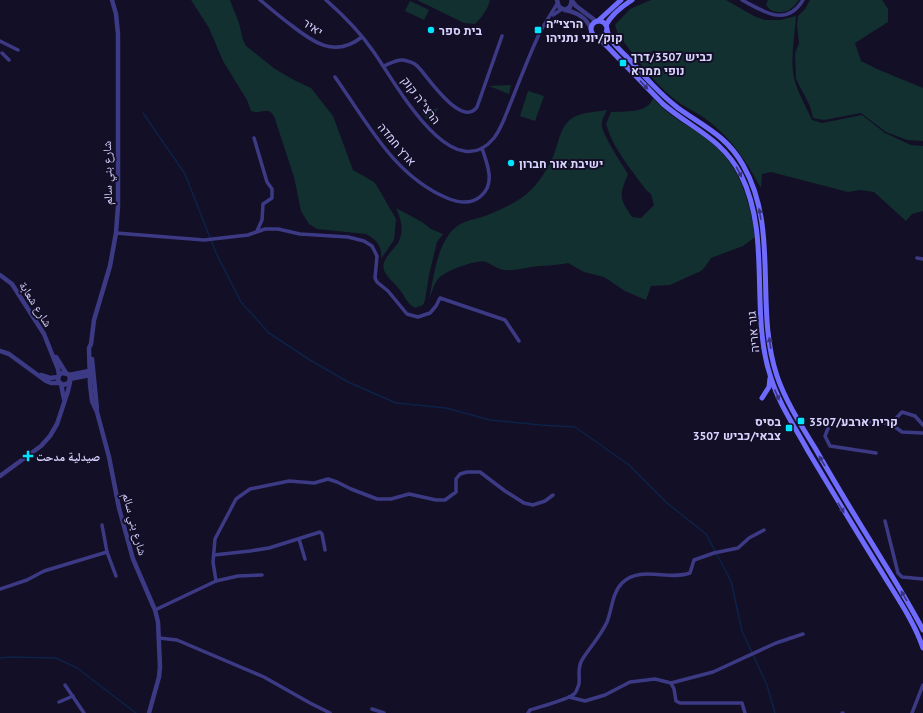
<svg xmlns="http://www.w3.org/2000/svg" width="923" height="713" font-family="'PT Sans','Noto Naskh Arabic',Heebo,sans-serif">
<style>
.green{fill:#12302f}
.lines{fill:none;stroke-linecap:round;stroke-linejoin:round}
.stream{stroke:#0c2248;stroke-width:1.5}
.minor{stroke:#3d3a85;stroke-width:3.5}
.tertiary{stroke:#3d3a85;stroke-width:4.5}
.secondary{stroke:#6f6bff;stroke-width:5}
.oneway{fill:#38347d}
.poi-dot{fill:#00e5ff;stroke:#130f26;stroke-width:1.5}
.labels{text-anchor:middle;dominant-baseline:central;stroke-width:4;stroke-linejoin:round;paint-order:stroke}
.poi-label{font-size:12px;font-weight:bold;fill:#d9d4ff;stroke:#130f26;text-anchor:start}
.street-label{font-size:12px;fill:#d9d4ff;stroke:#130f26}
</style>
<rect width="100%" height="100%" fill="#130f26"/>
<g class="green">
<path d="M191,0h39l9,23 4,17 3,6 29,23 17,10 19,9 22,28 20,54 21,12 3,4 19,33 -2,21 -13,19c2,-12 -5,-20 -15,-25l-49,-5 -8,-5 -8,-13 -7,-34 -20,-61c-7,-11 -13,-1 -23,-5l-4,-11 -24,-39 -14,-33z"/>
<path d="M417,0h73c-2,9 -8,17 -15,24l-11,-1z"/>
<path d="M651,0h75l28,16 11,4h15l16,-4c-1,19 -5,37 -3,55 1,16 13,35 19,49l10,3 40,-8 23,18 26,12 12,1v65l-11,3 -6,7 -32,-29 -14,-2 -12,2 -77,-20 -9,2 -1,14c-17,-30 -30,-51 -58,-71 -9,-6 -20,-11 -29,-18 -22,-18 -39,-42 -56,-65l-3,-9 15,-16z"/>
<path d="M768,0h31c-3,4 -6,7 -10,10 -7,4 -20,3 -23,-6z"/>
<path d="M810,0h72l6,9v13l-33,21 6,18 16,8 46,19v53l-16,-1 -21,-8 -25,-19 -37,7 -11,-2 -3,-12 -14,-27 -1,-25 4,-11 -2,-18 1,-9 7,-7z"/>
<path d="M410,1l19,9 -5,10 -19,-9z"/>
<path d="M511,85l-2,9 -20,-8z"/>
<path d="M528,91l16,5 -9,25 -15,-5z"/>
<path d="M653,98c14,17 33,26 51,39 35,24 45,61 51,100l-12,9 -32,12 -6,9 -4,4 -18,8 -13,6 -19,1 -5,14 -21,-9 -21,-14 -20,-5 -16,-9c-13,3 -25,2 -37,4 -7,1 -14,3 -22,3 -9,1 -14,-4 -23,-8 -9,-3 -42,9 -48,17 -4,5 -6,13 -9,20 5,-22 7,-48 21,-66 10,-12 19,-12 32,-16 17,-6 37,-15 50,-28 8,-8 15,-20 20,-30 7,-14 7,-34 22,-42 10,-5 22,-5 33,-7 -2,5 -6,10 -5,16 1,10 20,38 26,48 -9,22 -9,24 4,43l9,1 13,-13 -3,-11 -5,-4c-15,-21 -33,-41 -40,-66l5,-12c13,-1 37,2 42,-14z"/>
<path d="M438,108l-8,15 -8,-10z"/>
<path d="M396,208l26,14 9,7 12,5 -6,8 -8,33 -4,25 -2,5 -8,3c-8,-4 -10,-12 -16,-19 -4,-6 -13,-12 -15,-19 -4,-10 11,-21 15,-29 5,-11 2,-22 -3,-33z"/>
</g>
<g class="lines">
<g class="stream">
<path d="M143,113l42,61 31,79 25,49 28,31 41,27 38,22 48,21 50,5 44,12 50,5 35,2 54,38 38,38 39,31 25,47 11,50 25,54 8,28"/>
<path d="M0,658l9,-1 47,1 21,10 59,45"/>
</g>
<g class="minor">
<path d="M260,0c10,8 20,17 31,25 23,18 44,33 71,12"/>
<path d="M326,0c17,15 34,32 47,51 20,27 78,139 121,87 8,-10 12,-24 17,-36 8,-20 16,-41 25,-61 5,-13 14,-25 21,-37"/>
<path d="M742,0c21,11 44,28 61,0"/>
<path d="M553,15l9,-6"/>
<path d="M0,41l18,9"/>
<path d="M2,53l7,7"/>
<path d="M384,66c7,-3 15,-8 23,-5 5,1 10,4 13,8 9,10 42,59 57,38l25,-71"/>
<path d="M335,77c32,45 59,99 112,121 12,5 24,7 34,-2 15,-13 6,-32 1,-48"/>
<path d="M254,138l13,44 5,7v9l-9,6 -1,16 -5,11"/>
<path d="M116,233l88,7 44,-5 17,-6h13l22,5 48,3 16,4 8,5 5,10 -2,22 2,4 11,9 19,23 11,3 12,-4 6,-7 4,-8 65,22 14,21"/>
<path d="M917,258l6,1"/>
<path d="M891,424l11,-12 13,4 8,9"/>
<path d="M876,453l-46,-7 -5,-10 4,-10 17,-7 45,5 11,8 21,1"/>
<path d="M885,521l13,52 4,4 21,2"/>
<path d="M102,525l5,27"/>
<path d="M299,539l6,20"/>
<path d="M214,555l36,-4 19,-3 51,-16 2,2 3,16"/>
<path d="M216,581l-3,-19 2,-23 21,-40 14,-10 39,-8 25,2 14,-4 9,3 14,7 26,10h14l18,-5 27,6h9l11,-8v-13l4,-5 7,-2h13l25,19 19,12 9,2 12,-4 8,-6"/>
<path d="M0,589l27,-9 17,-9 63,-19 9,24"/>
<path d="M155,610l61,-29 22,-5 24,-1"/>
<path d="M159,638l18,2 87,37 46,26 20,10"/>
<path d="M671,683l42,-11 63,-29 27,-9"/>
<path d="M65,685l19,28"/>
<path d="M569,697l16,4 20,-6 25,-13 25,-3 16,4 3,6 2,12 4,2h62l3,10"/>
<path d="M59,702l14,-6"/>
<path d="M372,709l12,4"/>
<path d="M528,713l2,-3c9,-3 41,-11 45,-17 2,-2 3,-7 4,-9 1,-8 -2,-16 3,-24 8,-13 18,-23 25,-38 5,-12 5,-29 15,-39 18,-18 47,-2 68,-10l4,-13 20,-7 24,-5 11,-10 15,-8"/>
<path d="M842,713h1"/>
<path d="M912,713l11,-28"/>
</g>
<g class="tertiary">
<path d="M112,0l4,14 2,20v172l-2,27 -6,33 -16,54 -3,24 -2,4 1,36 2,17 5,11 12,45 10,51 14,51 22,51 3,12 2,45 -1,10 -10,36"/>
<path d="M557,0l2,7 6,3 5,-3 2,-7"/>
<path d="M572,1l4,5 20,15"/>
<path d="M565,10c11,2 22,8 26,19"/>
<path d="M0,275l12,9 32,50 14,35 1,6 -1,6 5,4 6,-2 1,-6 -2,-3 -6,-1 -3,2"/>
<path d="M0,351l9,3 37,27 5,2h9"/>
<path d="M56,357l10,16"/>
<path d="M92,359l5,50"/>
<path d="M41,375l9,3 8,-1"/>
<path d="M69,375l20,-4 2,1"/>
<path d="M70,379l20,-4"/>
<path d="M61,384l3,15"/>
<path d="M0,476l41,-30 9,-10 7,-12 11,-33 2,-9"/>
</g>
<g class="secondary">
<circle cx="599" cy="29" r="8"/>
<path d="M598,21l23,-21"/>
<path d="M606,25c6,-11 15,-18 26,-25"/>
<path d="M607,30c3,12 14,21 23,30 15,17 30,34 48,48 25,18 49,28 65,57 37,64 11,143 34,211 9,26 24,49 38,72 19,33 38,65 58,97 17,28 35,56 50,85"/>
<path d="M598,37l65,67c29,25 59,34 78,71 31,62 8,139 30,203 8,26 24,49 37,73 24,40 48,80 73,120 15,25 33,50 42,77"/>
<path d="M762,398l7,-11 1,-9"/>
</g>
</g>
<defs><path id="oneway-solid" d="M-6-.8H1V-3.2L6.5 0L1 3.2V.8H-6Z"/></defs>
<g class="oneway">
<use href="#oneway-solid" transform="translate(644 85) rotate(47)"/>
<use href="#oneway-solid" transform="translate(739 172) rotate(62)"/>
<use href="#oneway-solid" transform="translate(760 214) rotate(-100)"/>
<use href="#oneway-solid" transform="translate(770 343) rotate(-98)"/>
<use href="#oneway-solid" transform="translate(777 395) rotate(67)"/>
<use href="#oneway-solid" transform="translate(822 461) rotate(-120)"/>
<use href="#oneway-solid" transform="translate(841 508) rotate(58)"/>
<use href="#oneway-solid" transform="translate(904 596) rotate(-120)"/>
</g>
<g class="poi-dot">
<circle cx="431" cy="30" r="4"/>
<rect x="534" y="26" width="8" height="8" rx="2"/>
<rect x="619" y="59" width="8" height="8" rx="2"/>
<circle cx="511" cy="163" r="4"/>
<rect x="797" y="417" width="8" height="8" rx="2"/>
<rect x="785" y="424" width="8" height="8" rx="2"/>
<path d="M26 450h4v4h4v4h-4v4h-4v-4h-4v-4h4z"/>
</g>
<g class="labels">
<g class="poi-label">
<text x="546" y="23">הרצי״ה<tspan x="546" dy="14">קוק/יוני נתניהו</tspan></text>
<text x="439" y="30">בית ספר</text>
<text x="631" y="56">כביש 3507/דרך<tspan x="631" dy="14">נופי ממרא</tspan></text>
<text x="519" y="163">ישיבת אור חברון</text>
<text x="781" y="421" text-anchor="end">בסיס<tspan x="781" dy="14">צבאי/כביש 3507</tspan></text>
<text x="809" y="421">קרית ארבע/3507</text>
<text x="36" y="456">صيدلية مدحت</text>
</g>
<g class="street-label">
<text transform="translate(313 27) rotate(33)">יאיר</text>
<text transform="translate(421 100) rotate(53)">הרצי"ה קוק</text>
<text transform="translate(397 144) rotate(50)">ארץ חמדה</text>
<text transform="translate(107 173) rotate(-91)">شارع بني سالم</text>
<text transform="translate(36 304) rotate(58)">شارع شعابة</text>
<text transform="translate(753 332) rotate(-95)">גור אריה</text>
<text transform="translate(135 524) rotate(75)">شارع بني سالم</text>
</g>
</g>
</svg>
